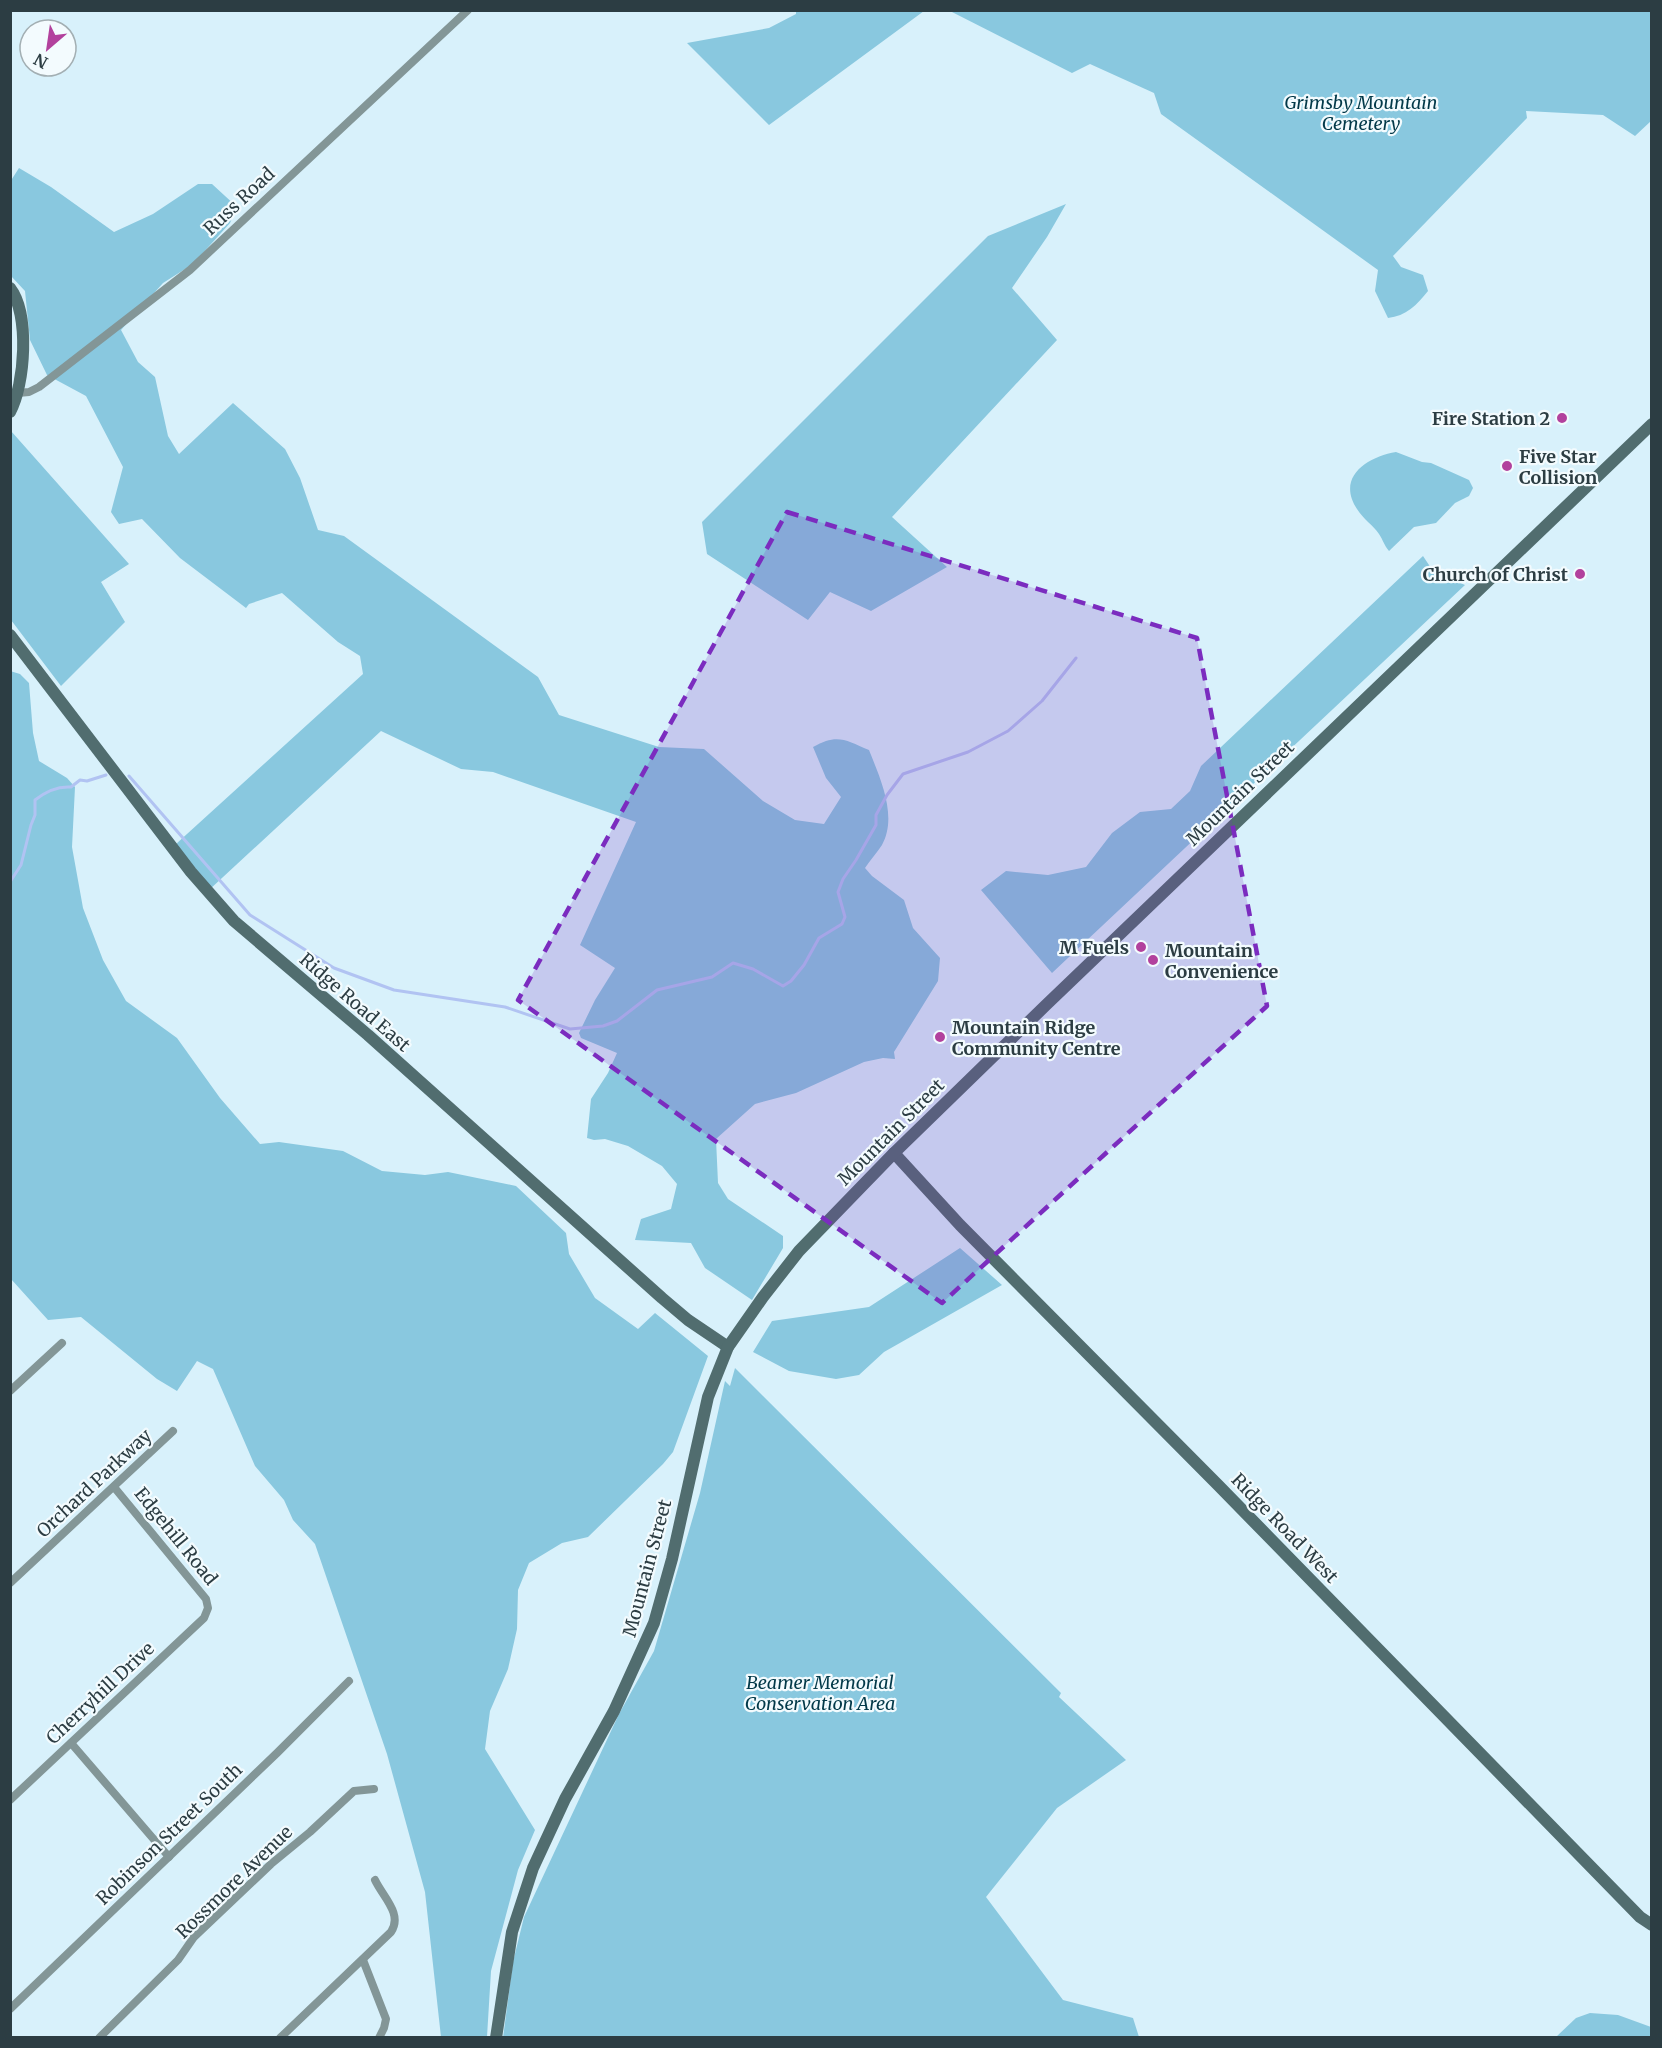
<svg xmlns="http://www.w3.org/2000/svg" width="1662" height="2048" font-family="Merriweather,serif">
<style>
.green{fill:#89c8df}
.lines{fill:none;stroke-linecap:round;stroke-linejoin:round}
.stream{stroke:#b1c3f2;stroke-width:3}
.street{stroke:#839697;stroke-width:8}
.secondary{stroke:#516d6f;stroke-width:12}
.marked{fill:#7b2cbf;fill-opacity:0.2;stroke:#7b2cbf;stroke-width:4.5;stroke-dasharray:12 8;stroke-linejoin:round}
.poi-dot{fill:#b2419d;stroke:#f3fbfe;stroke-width:2}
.labels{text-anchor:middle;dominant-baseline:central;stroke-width:4.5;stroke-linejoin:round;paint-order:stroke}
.park-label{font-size:18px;font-style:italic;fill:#023949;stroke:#f3fbfe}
.street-label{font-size:18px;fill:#2c3d43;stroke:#f3fbfe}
.poi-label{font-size:18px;font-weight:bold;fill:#2c3d43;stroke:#f3fbfe;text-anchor:end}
</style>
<rect width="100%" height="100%" fill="#d8f1fb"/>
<g class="green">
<path d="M796,11v-1l128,1 -155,114 -82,-82 82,-15 27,-14z"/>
<path d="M950,11h701v110l-16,15 -32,-21 -77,-4 1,7 -134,138 8,11 22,8 5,16c-11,14 -22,25 -40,27l-13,-27 3,-21 -217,-156 -7,-21 -64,-29 -18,9z"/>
<path d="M19,168l32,19 63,45 39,-18 45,-30h14l25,23 -7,16 -37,41 -30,19 -42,47 17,32 17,15 13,59 11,18 54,-51 52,46 15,29 18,52 26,6 194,141 21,38 100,32 45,2 59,52 32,19 29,4 17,-27 -15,-19 -13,-31c24,-14 33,-7 56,3 11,28 29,66 13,95 -5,8 -12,15 -17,23l7,8 32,24 9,28 27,30 -2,23 -44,71 1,7 -12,-1 -19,4 -68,31 -41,11 -39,35 2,44 10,16 55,37v12l-31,52 -47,-32 -14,-25 -56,-3 6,-21 30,-10 6,-25 -15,-18 -34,-20 -23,-7 -11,1 -7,-2 4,-39 17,-26 9,-20 -36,-15 -2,-5 16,-33 20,-32 -35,-23 56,-123 -143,-50 -32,-3 -80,-38 -172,159 -33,-46 187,-170 -3,-18 -22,-14 -56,-49 -33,11 -3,4 -66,-50 -38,-39 -23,5 -8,-12 12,-45 -37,-71 -39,-21 -17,-35 -5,-49 -14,-15 -1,-94z"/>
<path d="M1066,204l-19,33 -35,51 45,52 -165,177 55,50 -76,44 -41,-19 -22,28 -101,-66 -5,-32 286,-286z"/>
<path d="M11,431l118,133 -28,18 24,40 -64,64 -50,-66z"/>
<path d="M1396,452l26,10 9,1 38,17 4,8 -4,8 -14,7 -19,20 -22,4 -25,24c-5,-6 -6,-11 -10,-17 -6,-9 -16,-15 -22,-25 -21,-32 10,-52 39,-57z"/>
<path d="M1423,556l10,15 32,14 -413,388 -71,-83 25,-19 42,4 38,-8 26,-34 28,-21 31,-3 19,-18 11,-25z"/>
<path d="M10,671l10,3 9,9 4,50 6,28 28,17 8,9 -3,60 11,61 20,52 23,41 51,37 43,60 40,46 19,-2 64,9 39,20 43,4 23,-3 68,14 50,47 3,21 26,44 43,31 17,-16 53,43 -35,96 -10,12 -75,73 -26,6 -33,20 -11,27 -1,39 -9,40 -18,42 -5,38 50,81 -17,40 -27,101 -4,66h-46l-16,-145 -38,-138 -72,-210 -22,-24 -9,-20 -29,-34 -42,-97 -16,-8 -20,30 -20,-12 -76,-62 -33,3 -37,-41z"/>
<path d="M960,1248l42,37 -118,67 -25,23 -23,4 -47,-8 -36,-19 19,-31 97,-14z"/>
<path d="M735,1368l326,325 -2,4 67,63 -69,48 -71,89 77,103 70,18 6,19 -636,1 10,-76 11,-45 95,-203 35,-63 46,-158 25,-112 5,5z"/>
<path d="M1590,2013l28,2 33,12v10h-95l20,-19z"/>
</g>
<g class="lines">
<g class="stream">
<path d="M129,776l121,139 84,53 60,22 111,17 65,22 33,-3 14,-5 40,-31 55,-13 21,-14 20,6 30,17 8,-5 13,-16 15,-27 23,-14 3,-7 -7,-25 5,-13 13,-19 20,-35v-10l11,-20 16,-21 65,-22 40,-21 34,-30 34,-43"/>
<path d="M10,882l11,-17 10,-40 4,-10v-15c10,-8 22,-14 36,-13l9,-7 7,1 19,-6"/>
</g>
<g class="street">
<path d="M18,393l11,-1 10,-5 151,-117 278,-260"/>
<path d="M10,1391l52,-48"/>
<path d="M10,1583l163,-152"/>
<path d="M71,1743l98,114"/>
<path d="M10,1800l194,-182 4,-10 -2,-9 -92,-112"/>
<path d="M363,1960l23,59 -2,9 -5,10"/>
<path d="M10,2009l267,-256 72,-72"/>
<path d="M99,2038l79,-78 16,-23 77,-73 39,-32 44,-41 20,-2"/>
<path d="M280,2038l111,-106c12,-18 -8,-35 -16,-52"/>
</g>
<g class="secondary">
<path d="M10,288c20,26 15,97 0,124"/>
<path d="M10,635l181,237 43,49 134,114 294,263 26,22 40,27"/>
<path d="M894,1153l66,72 258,260 422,432 12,8"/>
<path d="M496,2038l16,-106 21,-64 32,-69 49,-88 40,-88 18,-64 36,-162 20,-50 35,-50 36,-46 95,-98 152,-148 606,-581"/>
</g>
</g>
<path class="marked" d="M787,512l410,126 70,368 -325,297 -424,-303z"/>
<g class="poi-dot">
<circle cx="1562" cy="418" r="6"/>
<circle cx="1507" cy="466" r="6"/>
<circle cx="1580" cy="574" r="6"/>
<circle cx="1141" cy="947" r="6"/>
<circle cx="1153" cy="960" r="6"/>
<circle cx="940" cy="1037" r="6"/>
</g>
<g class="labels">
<g class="park-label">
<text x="1361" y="102">Grimsby Mountain<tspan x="1361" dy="21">Cemetery</tspan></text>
<text x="820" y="1682">Beamer Memorial<tspan x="820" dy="21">Conservation Area</tspan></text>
</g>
<g class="street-label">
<text transform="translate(239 201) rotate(-43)">Russ Road</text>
<text transform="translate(1240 793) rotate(-44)">Mountain Street</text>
<text transform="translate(355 1002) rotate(41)">Ridge Road East</text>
<text transform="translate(891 1132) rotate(-45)">Mountain Street</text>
<text transform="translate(94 1483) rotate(-43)">Orchard Parkway</text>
<text transform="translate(1285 1528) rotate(46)">Ridge Road West</text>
<text transform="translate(176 1536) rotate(51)">Edgehill Road</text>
<text transform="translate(647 1568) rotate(-75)">Mountain Street</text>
<text transform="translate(100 1693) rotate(-43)">Cherryhill Drive</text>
<text transform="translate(169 1834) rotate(-44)">Robinson Street South</text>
<text transform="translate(234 1882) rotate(-44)">Rossmore Avenue</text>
</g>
<g class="poi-label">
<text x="1550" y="418">Fire Station 2</text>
<text x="1519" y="456" text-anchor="start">Five Star<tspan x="1519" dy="21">Collision</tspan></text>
<text x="1568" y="574">Church of Christ</text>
<text x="1129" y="947">M Fuels</text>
<text x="1165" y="950" text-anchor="start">Mountain<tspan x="1165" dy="21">Convenience</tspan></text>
<text x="952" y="1027" text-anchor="start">Mountain Ridge<tspan x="952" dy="21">Community Centre</tspan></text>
</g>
</g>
<rect width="1662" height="2048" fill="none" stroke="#2c3d43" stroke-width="24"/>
<g transform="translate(48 48) rotate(209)"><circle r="28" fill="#f3fbfe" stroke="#a3afb3" stroke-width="1.5"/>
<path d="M0-4.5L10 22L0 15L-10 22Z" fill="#b2419d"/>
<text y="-9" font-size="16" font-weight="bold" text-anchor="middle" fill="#2c3d43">N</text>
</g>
</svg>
